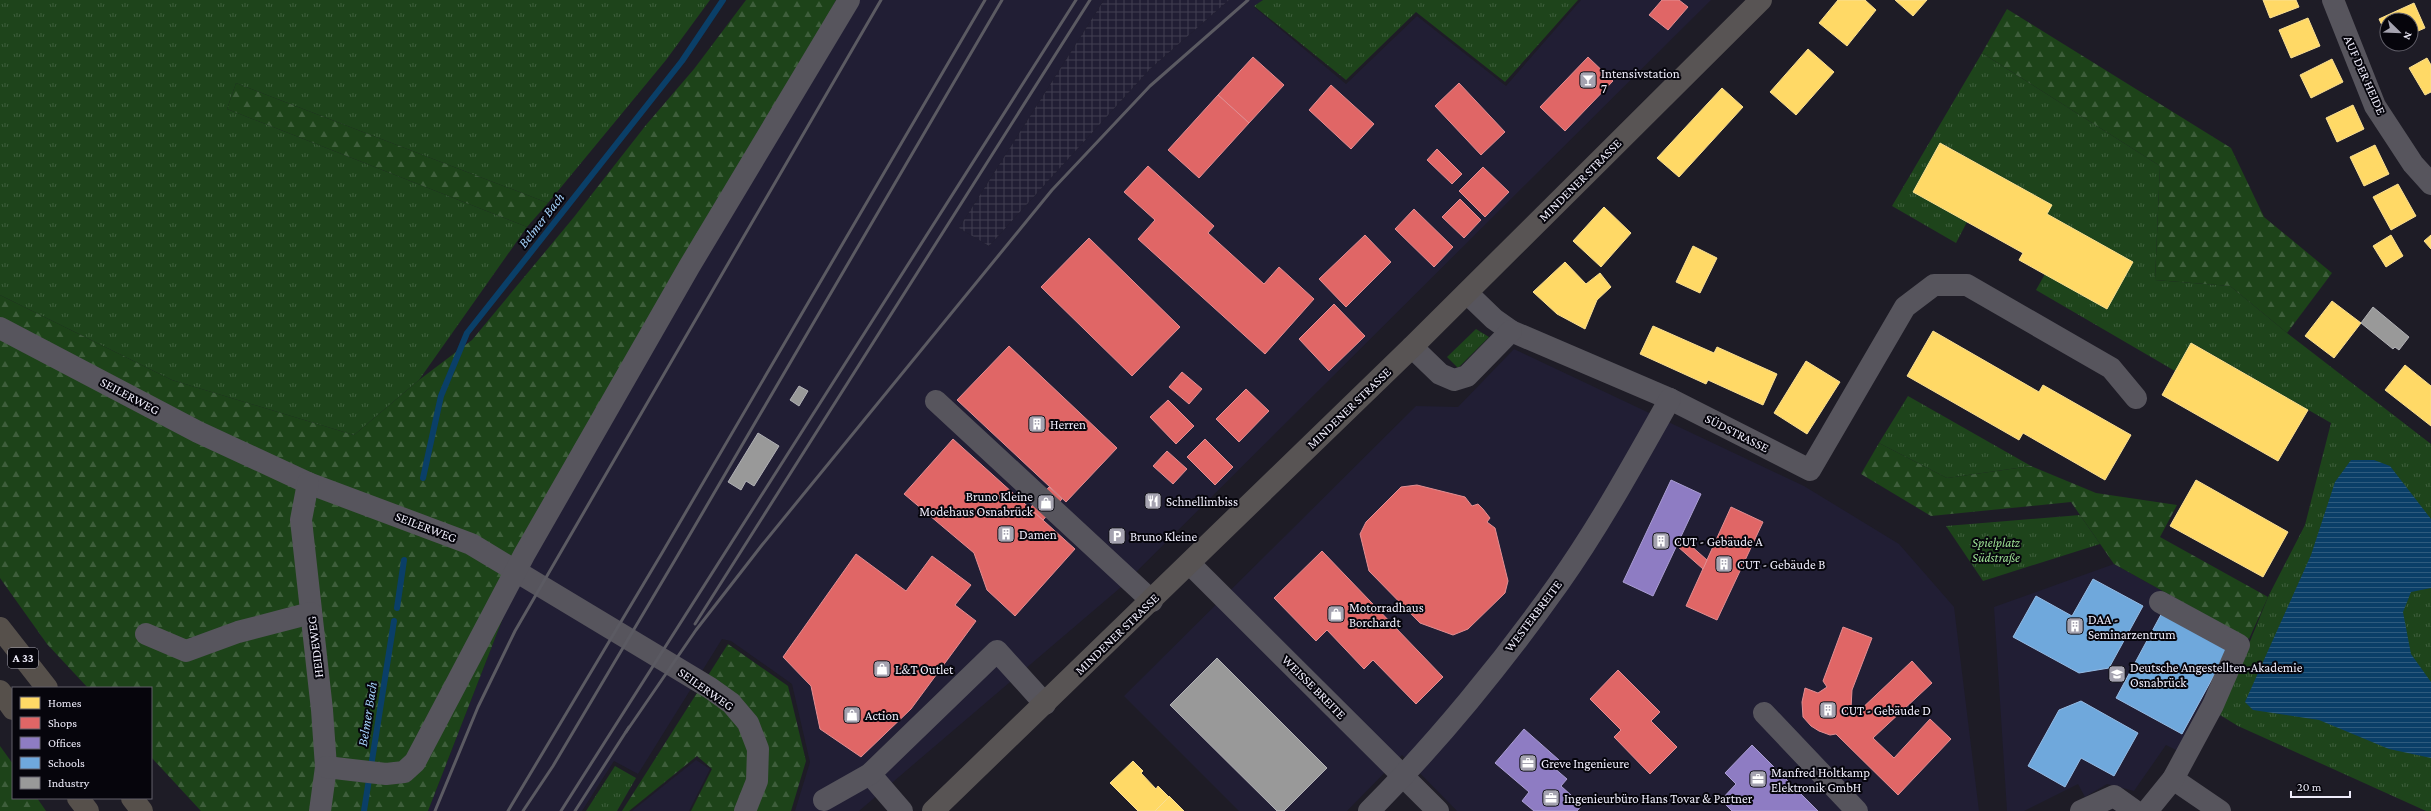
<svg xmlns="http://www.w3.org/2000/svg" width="2431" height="811" font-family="'Crimson Pro',serif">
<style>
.built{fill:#211e34}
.industrial{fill:url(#industrial-grid)}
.grass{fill:url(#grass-tufts)}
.forest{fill:url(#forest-firs)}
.water{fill:url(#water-rules)}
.homes{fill:#ffd966;stroke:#fadf92}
.shops{fill:#e06666;stroke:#e48e92}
.offices{fill:#8e7cc3;stroke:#ab9ed4}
.schools{fill:#6fa8dc;stroke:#95bce5}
.industry{fill:#999;stroke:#b2b2b6}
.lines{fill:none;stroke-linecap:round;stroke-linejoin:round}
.stream{stroke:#0a3f68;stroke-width:6}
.minor{stroke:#57555d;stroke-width:22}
.major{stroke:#585454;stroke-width:22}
.highway{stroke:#56504b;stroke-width:22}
.rail{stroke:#5b5a62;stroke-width:3}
.labels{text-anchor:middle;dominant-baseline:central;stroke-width:4;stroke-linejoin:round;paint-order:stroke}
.shield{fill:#06050c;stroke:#a8a7b3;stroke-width:1}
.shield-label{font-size:12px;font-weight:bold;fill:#eeecfa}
.poi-label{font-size:13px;fill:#eeecfa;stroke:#06050c;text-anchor:start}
.street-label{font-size:13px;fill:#eeecfa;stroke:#06050c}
.park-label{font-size:13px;font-style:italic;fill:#9bde92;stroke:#06050c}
.water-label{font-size:14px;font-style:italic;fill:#a3cff8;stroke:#06050c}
</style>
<defs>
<pattern id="industrial-grid" width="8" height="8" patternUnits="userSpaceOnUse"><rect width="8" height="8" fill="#211e34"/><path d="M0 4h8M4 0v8" fill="none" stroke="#423f52"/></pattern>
<pattern id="grass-tufts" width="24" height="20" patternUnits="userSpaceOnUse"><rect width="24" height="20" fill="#1e441b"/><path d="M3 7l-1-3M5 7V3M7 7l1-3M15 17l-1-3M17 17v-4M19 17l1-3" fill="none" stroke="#3f5f3d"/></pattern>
<pattern id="forest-firs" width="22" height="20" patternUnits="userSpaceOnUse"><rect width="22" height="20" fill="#1d4319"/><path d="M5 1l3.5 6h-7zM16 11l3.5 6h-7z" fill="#3e5e3b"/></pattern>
<pattern id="water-rules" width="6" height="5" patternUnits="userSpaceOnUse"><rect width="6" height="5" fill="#0a3f68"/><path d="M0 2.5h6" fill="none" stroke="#2e5b7e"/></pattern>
</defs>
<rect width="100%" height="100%" fill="#1e1c26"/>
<g class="built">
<path d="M856,0h248l-145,228 30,18 161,-177 79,-69h34l-9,7 92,77 71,-68 89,70 75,-86h130l-591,588 -261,223h-64l15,-49 -18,-78 -61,-43 -9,-2 -84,135 -24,-13 -32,50h-154l99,-255z"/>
<path d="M1514,349l290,137 95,58 55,63 25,204h-522l-55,-56 -55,56h-108l-115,-115 292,-290 42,1z"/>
<path d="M2114,564l135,75 -29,76 -40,37 -14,-7 -32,46 -27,-7 -22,13 -7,-13 -54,27h-17l-13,-204z"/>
<path d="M696,760l14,9 -21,42h-57z"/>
</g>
<path class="industrial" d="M1104,0h125l-79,69 -161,177 -30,-18z"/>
<g class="grass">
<path d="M0,0h710l-44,60 -118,143 -312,-120 -9,26 300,118 -108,153 -65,55 -182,-55 -172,-85z"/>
<path d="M1263,0h315l-73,82 -89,-70 -70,68 -92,-74z"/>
<path d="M1982,53l178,113 -5,114 75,6 57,47 144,111v367h-5l-188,-85 -18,-11 48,-118 37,-72 26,-102 -139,-80 -17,28 -139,-81 9,-16 62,34 26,-46 -86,-48 5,-9 -111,-62 26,79 -11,21 -64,-37z"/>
<path d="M1476,329l13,8 -31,31 -11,-11z"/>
<path d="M1908,396l123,70 -84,12 -68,-35z"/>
<path d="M2080,515l20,29 -117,37 -37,-55z"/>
<path d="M615,766l21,12 -19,33h-31z"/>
</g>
<g class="forest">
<path d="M746,0h90l-142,271 -167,285 -99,255h-227l-50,-54v-69h-63l-41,-44 -47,-66v-283l172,85 182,55 65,-55 53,-40 102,-123 72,-92 48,-56z"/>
<path d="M2007,9l224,139 33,69 68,56 -45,60 -57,-47 -75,-6 5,-114 -178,-113z"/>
<path d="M236,83l312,120 -21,24 -300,-118z"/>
<path d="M1879,443l68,35 84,-12 65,27 81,12 -17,32 108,60 -19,42 -135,-75 -43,-62 -140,14 -70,-42z"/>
<path d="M728,644l60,42 18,75 -15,50h-100l21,-42 -15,-13 -68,55h-7z"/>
<path d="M0,746l13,18v34h24l9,13h-46z"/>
</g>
<path class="water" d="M2351,460h23l16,6 41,53v69l-20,4 -8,20 8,42 20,28v76l-42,-9 -70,-29 -66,-10 -8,-8 66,-147 24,-73z"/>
<g class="homes">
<path d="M1838,0h27l11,10 -29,36 -28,-23z"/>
<path d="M1895,0h32l-14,16z"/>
<path d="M2263,0h33l3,7 -29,11z"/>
<path d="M2414,3l11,25 -14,6v-14h-24v16l-8,-17z"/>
<path d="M2308,18l12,28 -29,12 -12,-28z"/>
<path d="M1808,49l26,23 -38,43 -26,-23z"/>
<path d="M2427,58l4,7v27l-6,3 -16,-27z"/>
<path d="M2332,59l11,23 -32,16 -11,-23z"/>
<path d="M1722,88l21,19 -64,70 -22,-19z"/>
<path d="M2353,105l11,24 -27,13 -11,-24z"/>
<path d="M1940,143l112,62 -5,9 86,48 -26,47 -88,-49 4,-7 -110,-61z"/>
<path d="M2375,145l14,29 -25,12 -14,-29z"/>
<path d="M2398,184l18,32 -25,14 -18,-33z"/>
<path d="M1604,207l27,26 -30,34 -28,-26z"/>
<path d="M2391,235l12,21 -17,11 -13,-21z"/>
<path d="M2431,235v14l-7,-8z"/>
<path d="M1693,246l24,12 -17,35 -24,-11z"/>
<path d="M1565,262l21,22 14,-11 11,14 -14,13 -12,29 -28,-15 -24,-22z"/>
<path d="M2332,301l29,22 -27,35 -29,-22z"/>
<path d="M1653,326l61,27 3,-6 60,27 -14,31 -55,-25 -2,4 -66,-30z"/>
<path d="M1933,331l106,61 4,-7 88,50 -26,45 -82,-47 -4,7 -112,-64z"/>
<path d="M2191,343l117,67 -30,51 -116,-66z"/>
<path d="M1806,361l34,21 -33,52 -33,-21z"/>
<path d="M2405,365l26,21v40l-46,-36z"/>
<path d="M2196,480l92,52 -25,45 -93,-51z"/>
<path d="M1133,761l10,10 -2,2 15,16 2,-3 11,11 -14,14h-17l-28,-28z"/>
<path d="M1169,796l15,15h-29l14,-14z"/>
</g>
<g class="shops">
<path d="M1662,0h17l9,7 -20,23 -19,-15z"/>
<path d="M1253,57l31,28 -35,38 -31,-28z"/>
<path d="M1588,57l25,24 -48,50 -25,-24z"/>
<path d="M1459,83l46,49 -24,23 -46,-49z"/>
<path d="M1331,85l43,39 -23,25 -42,-39z"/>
<path d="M1218,95l31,28 -50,55 -31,-28z"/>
<path d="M1437,149l25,25 -10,10 -25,-24z"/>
<path d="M1148,166l66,60 -6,7 56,51 15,-17 35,32 -49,55 -127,-115 17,-19 -31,-28z"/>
<path d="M1483,167l26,25 -24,25 -26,-26z"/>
<path d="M1460,199l21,21 -17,18 -22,-21z"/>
<path d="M1414,209l39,38 -19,20 -39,-38z"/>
<path d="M1365,235l26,27 -45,45 -27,-28z"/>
<path d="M1089,238l91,89 -48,49 -91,-89z"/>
<path d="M1334,304l31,32 -36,35 -30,-32z"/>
<path d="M1009,346l108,102 -51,54 -109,-102z"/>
<path d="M1182,372l20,17 -13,15 -20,-17z"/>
<path d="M1246,389l23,22 -30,31 -23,-23z"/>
<path d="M1168,400l26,26 -18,18 -26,-27z"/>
<path d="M953,439l122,110 -60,67 -28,-26 -13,-37 -70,-59z"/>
<path d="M1205,439l28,28 -18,18 -28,-28z"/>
<path d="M1167,451l20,18 -14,15 -20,-18z"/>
<path d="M1417,485l48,12 7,9 6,-2 5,5 7,9 -3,4 8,6 13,53 -3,12 -37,36 -15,6 -33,-12 -51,-52 -9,-37 6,-12 35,-35z"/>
<path d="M1049,487l13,12 -19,21 -13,-12z"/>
<path d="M1731,507l32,15 -46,98 -31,-14z"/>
<path d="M1681,537l26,23 -4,9 -26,-23z"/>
<path d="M1322,551l121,126 -27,27 -43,-44 -9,9 -37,-39 -11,11 -42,-43z"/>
<path d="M856,554l50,37 26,-35 39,29 -16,20 21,16 -65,88 -50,48 -41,-28 -9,-43 -28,-29z"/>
<path d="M1843,627l29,11 -20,52 -1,18 6,5 55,-52 20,22 -59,55 21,20 36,-39 21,20 -53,56 -62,-61 -6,1 -11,-4 -8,-5 -8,-9 -1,-15 3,-14 13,5 9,-6 -4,-6z"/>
<path d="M1618,670l42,42 -9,9 26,26 -27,27 -36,-37 7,-7 -31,-31z"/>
</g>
<g class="offices">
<path d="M1671,480l30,14 -48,102 -30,-14z"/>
<path d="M1524,729l35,31 -6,7 14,12 -6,7 21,19 -5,6h-43l-12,-10 7,-9 -34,-29z"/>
<path d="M1752,745l66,66h-86l-11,-11 15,-16 -11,-11z"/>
</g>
<g class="schools">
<path d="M2093,579l50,27 -34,62 -30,5 -66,-36 23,-41 36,20z"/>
<path d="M2164,609l66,37 -48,88 -66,-36z"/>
<path d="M2081,701l57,32 -24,43 -33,-18 -16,29 -37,-21 31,-56z"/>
</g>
<g class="industry">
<path d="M2373,307l36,30 -10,13 -4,-3 -2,2 -32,-26z"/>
<path d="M799,386l9,5 -9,15 -9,-6z"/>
<path d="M758,433l21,13 -25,40 -8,-5 -5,9 -13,-8z"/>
<path d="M1217,658l110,110 -43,43h-7l-107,-106z"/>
</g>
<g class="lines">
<g class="stream">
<path d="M423,478l18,-82 26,-63 215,-272 41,-61"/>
<path d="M397,608l7,-48"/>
<path d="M364,811l30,-190"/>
</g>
<g class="minor">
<path d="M2333,0l42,106 38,58 18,20"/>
<path d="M1467,293l27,26 17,12 159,68 140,71 95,-163 29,-22h33l144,83 25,30"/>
<path d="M0,328l198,104 110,51 163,61 239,144 21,15 17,20 10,26 -1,32 -12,30"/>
<path d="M1412,347l28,27 14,6 13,-4 44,-45"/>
<path d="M936,401l216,200"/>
<path d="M308,483l-7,37 21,190 4,57 -6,44"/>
<path d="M1190,564l248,247"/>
<path d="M146,634l40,17 52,-19 73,-19"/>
<path d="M1764,713l93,98"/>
<path d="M326,767l60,7 18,-2 11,-10 109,-207 165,-288 160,-267"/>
<path d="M870,774l32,37"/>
<path d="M2173,779l47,32"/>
<path d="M824,800l46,-26 127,-123 48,53"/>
<path d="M1369,811c67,-67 135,-150 190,-228 41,-58 76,-122 111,-184"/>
<path d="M2081,811l33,-15 21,15"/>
<path d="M2147,811l26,-32 40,-74 26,-60 -79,-43"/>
</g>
<path class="major" d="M933,811l479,-464 349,-347"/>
<g class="highway">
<path d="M0,628l47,60"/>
<path d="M0,691l13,18"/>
<path d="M78,798l10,13"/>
<path d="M132,798l10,13"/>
</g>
<g class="rail">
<path d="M695,624l395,-624"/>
<path d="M626,732l70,-102 66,-85 290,-355 98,-104 98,-86"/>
<path d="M435,811l43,-104 37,-76 366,-631"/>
<path d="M508,811l154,-258 323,-553"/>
<path d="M523,811l30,-45 122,-206 327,-560"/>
<path d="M561,811l515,-811"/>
<path d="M575,811l54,-84"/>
</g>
</g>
<defs>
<symbol id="bar-square" viewBox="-11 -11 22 22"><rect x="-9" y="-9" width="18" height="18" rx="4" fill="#a5a3b0" stroke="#06050c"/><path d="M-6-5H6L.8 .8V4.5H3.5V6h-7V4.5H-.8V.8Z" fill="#fff"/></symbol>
<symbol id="building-square" viewBox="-11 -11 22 22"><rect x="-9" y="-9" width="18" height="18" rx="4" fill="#a5a3b0" stroke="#06050c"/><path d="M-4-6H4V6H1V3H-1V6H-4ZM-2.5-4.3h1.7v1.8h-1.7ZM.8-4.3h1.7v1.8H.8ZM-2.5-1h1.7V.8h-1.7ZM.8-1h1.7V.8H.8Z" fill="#fff"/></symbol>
<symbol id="restaurant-square" viewBox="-11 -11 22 22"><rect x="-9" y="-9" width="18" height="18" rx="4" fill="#a5a3b0" stroke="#06050c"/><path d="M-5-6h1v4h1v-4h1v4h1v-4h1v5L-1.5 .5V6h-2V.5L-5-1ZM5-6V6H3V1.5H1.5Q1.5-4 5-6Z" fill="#fff"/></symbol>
<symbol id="shop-square" viewBox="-11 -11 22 22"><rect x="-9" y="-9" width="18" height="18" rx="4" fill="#a5a3b0" stroke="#06050c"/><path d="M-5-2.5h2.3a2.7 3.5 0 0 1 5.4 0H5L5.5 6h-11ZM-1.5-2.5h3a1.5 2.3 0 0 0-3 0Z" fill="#fff"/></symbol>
<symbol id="parking-square" viewBox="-11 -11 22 22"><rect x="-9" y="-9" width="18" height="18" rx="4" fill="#a5a3b0" stroke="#06050c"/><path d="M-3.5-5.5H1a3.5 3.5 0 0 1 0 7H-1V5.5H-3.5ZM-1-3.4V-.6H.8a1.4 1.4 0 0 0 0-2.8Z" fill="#fff"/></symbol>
<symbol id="school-square" viewBox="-11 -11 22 22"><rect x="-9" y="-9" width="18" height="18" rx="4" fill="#a5a3b0" stroke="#06050c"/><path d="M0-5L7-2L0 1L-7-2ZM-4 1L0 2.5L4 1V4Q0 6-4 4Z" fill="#fff"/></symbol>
<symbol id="office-square" viewBox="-11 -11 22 22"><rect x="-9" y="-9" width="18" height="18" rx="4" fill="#a5a3b0" stroke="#06050c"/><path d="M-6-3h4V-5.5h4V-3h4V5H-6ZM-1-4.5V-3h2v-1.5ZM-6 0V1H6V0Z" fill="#fff"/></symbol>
</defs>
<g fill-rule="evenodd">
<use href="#bar-square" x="1578" y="70" width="20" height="20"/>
<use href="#building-square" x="1027" y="414" width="20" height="20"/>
<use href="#restaurant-square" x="1143" y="491" width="20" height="20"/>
<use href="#shop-square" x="1036" y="493" width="20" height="20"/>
<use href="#building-square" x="996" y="524" width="20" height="20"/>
<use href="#parking-square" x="1107" y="526" width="20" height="20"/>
<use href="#building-square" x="1651" y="531" width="20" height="20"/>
<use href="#building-square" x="1714" y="554" width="20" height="20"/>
<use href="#shop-square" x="1326" y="604" width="20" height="20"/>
<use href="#building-square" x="2065" y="616" width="20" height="20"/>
<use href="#shop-square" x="872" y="659" width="20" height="20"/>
<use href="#school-square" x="2107" y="664" width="20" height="20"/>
<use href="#building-square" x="1818" y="700" width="20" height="20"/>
<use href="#shop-square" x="842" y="705" width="20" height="20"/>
<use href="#office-square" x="1518" y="753" width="20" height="20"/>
<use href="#office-square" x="1748" y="769" width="20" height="20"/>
<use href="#office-square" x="1541" y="788" width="20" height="20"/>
</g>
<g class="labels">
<rect class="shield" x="8" y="648" width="30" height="20" rx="3"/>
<g class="shield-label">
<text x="23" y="658">A 33</text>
</g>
<g class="poi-label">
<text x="1601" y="73">Intensivstation<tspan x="1601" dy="15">7</tspan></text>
<text x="1050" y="424">Herren</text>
<text x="1033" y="496" text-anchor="end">Bruno Kleine<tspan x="1033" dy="15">Modehaus Osnabrück</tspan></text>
<text x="1166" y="501">Schnellimbiss</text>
<text x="1019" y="534">Damen</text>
<text x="1130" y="536">Bruno Kleine</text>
<text x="1674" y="541">CUT - Gebäude A</text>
<text x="1737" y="564">CUT - Gebäude B</text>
<text x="1349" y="607">Motorradhaus<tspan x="1349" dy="15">Borchardt</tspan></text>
<text x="2088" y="619">DAA -<tspan x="2088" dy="15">Seminarzentrum</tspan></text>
<text x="2130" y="667">Deutsche Angestellten-Akademie<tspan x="2130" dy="15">Osnabrück</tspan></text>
<text x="895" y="669">L&amp;T Outlet</text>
<text x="1841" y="710">CUT - Gebäude D</text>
<text x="865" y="715">Action</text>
<text x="1541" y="763">Greve Ingenieure</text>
<text x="1771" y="772">Manfred Holtkamp<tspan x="1771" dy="15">Elektronik GmbH</tspan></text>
<text x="1564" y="798">Ingenieurbüro Hans Tovar &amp; Partner</text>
</g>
<g class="street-label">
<text transform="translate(2365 75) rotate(66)">AUF DER HEIDE</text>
<text transform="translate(1580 180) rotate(-45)">MINDENER STRASSE</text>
<text transform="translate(130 396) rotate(28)">SEILERWEG</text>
<text transform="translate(1349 408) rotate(-44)">MINDENER STRASSE</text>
<text transform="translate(1737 433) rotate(27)">SÜDSTRASSE</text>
<text transform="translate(426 527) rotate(21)">SEILERWEG</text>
<text transform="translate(1533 616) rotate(-53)">WESTERBREITE</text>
<text transform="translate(1117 634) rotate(-44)">MINDENER STRASSE</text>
<text transform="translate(315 647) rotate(-97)">HEIDEWEG</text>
<text transform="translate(1314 687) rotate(45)">WEISSE BREITE</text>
<text transform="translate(706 689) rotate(35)">SEILERWEG</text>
</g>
<g class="park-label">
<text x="1996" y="542">Spielplatz<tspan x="1996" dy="15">Südstraße</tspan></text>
</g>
<g class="water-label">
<text transform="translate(541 220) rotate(-52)">Belmer Bach</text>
<text transform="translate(367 714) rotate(-81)">Belmer Bach</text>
</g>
</g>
<rect x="12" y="687" width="140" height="112" fill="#06050c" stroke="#63616b"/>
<rect x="20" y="697" width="20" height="12" fill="#ffd966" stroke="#63616b"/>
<text x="48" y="707" font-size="12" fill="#eeecfa">Homes</text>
<rect x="20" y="717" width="20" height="12" fill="#e06666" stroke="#63616b"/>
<text x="48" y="727" font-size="12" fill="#eeecfa">Shops</text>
<rect x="20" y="737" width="20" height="12" fill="#8e7cc3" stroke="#63616b"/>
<text x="48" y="747" font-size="12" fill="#eeecfa">Offices</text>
<rect x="20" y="757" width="20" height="12" fill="#6fa8dc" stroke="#63616b"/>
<text x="48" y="767" font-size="12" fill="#eeecfa">Schools</text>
<rect x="20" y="777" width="20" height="12" fill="#999999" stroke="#63616b"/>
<text x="48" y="787" font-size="12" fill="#eeecfa">Industry</text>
<g transform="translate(2399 32) rotate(113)"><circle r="19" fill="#06050c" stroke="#63616b"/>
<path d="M0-3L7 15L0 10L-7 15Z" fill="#a5a3b0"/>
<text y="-6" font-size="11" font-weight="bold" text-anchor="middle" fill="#eeecfa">N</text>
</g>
<path d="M2291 791v6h59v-6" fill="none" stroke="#eeecfa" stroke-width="2"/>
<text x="2297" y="791" font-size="12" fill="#eeecfa" stroke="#06050c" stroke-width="3" paint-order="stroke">20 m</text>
</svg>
